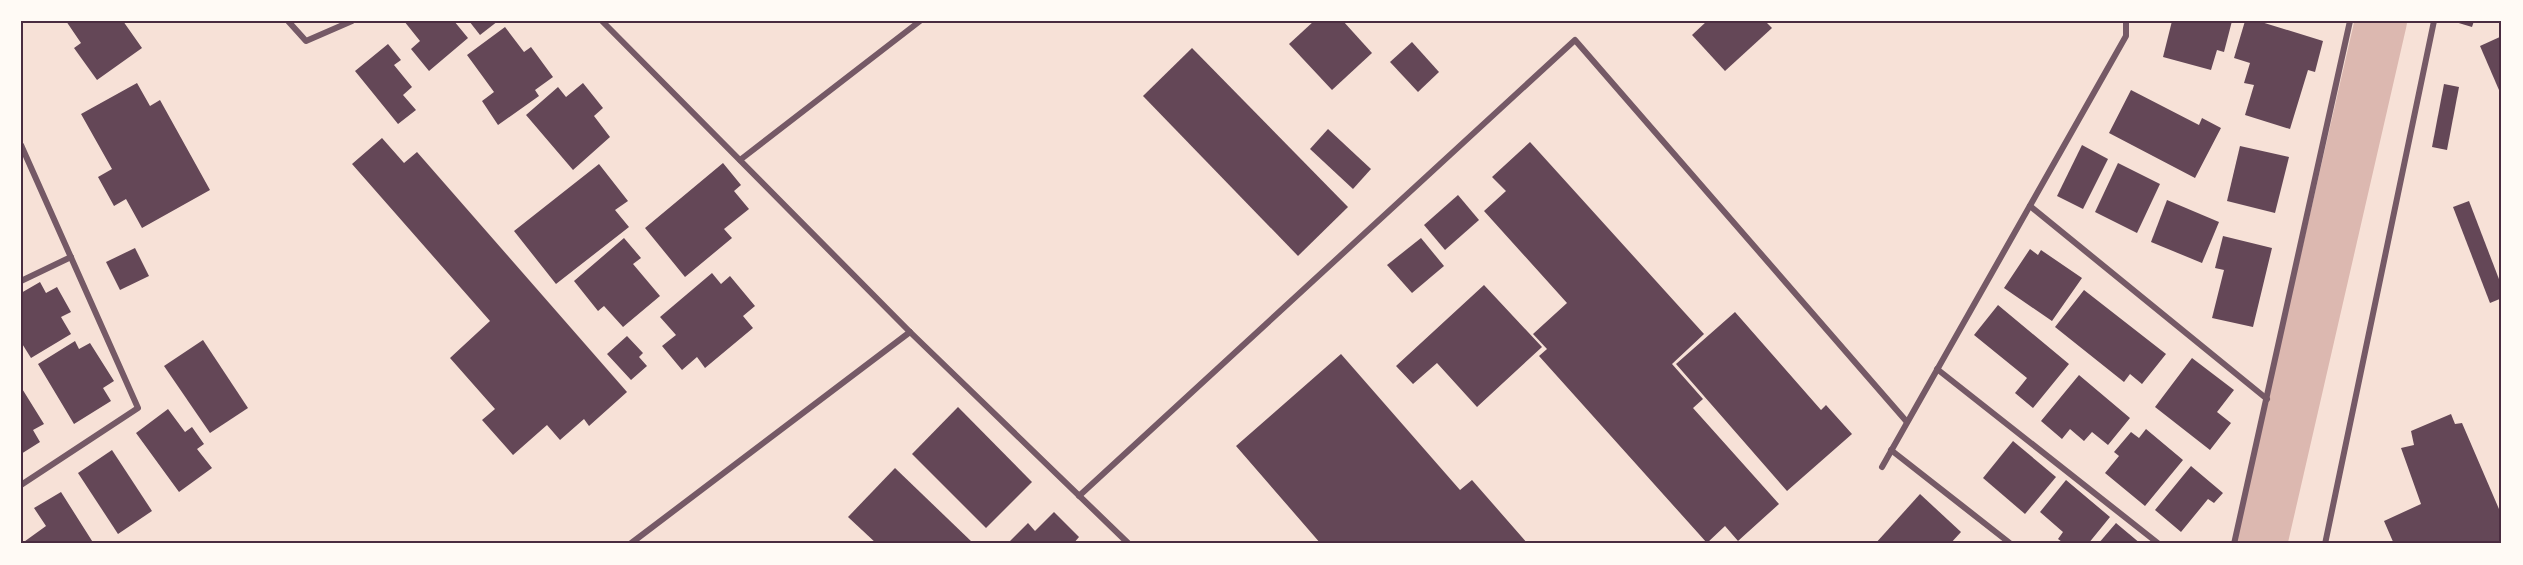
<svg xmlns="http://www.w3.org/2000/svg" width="2523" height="565" font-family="Cabin,sans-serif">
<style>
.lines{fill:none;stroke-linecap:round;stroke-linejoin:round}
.canal{stroke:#dcb8b0;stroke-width:52}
.building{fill:#644757}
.minor{stroke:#755966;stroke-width:6}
.neatline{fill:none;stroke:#4a2c40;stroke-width:2}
</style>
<rect width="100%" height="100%" fill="#f7e1d7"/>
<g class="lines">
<path class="canal" d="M2261,544l120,-523"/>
</g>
<g class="building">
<path d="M66,21h57l19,27 -45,32 -23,-32 7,-5z"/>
<path d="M404,21h50l14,17 -39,33 -18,-22 9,-8z"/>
<path d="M469,21h29l-18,14z"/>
<path d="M1314,21h29l29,32 -40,37 -43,-46z"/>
<path d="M1707,21h58l7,7 -47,43 -33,-36z"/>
<path d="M2172,21h60l-8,31 -7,-2 -6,20 -48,-13z"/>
<path d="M2245,21h13l65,20 -8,31 -7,-2 -18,59 -45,-14 9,-30 -10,-2 6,-20 -16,-5z"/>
<path d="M2452,21h22l-2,6z"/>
<path d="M505,27l19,25 7,-5 22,30 -18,13 4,6 -41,29 -16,-24 12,-9 -27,-37z"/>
<path d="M2502,36v61l-22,-51z"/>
<path d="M1412,42l27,30 -21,20 -28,-30z"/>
<path d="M388,44l13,16 -7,5 18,22 -9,8 13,15 -18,14 -43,-53z"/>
<path d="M1192,48l156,159 -50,49 -155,-160z"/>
<path d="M137,83l13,23 10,-6 50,90 -68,38 -16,-29 -12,7 -16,-29 14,-8 -31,-55z"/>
<path d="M583,83l20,25 -9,8 16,21 -37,33 -47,-55 32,-28 8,10z"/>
<path d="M2444,84l15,3 -12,63 -15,-3z"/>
<path d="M2131,90l68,35 3,-7 19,10 -26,50 -86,-45z"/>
<path d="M1328,129l43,40 -18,20 -43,-40z"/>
<path d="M382,138l22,25 13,-11 210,240 -38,34 -5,-7 -24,21 -13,-15 -34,30 -31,-35 13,-11 -45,-51 40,-37 -138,-157z"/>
<path d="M1530,142l174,192 -32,30 31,35 -10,9 86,96 -41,37 -13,-15 -18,17 -168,-187 8,-7 -14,-15 34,-31 -83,-92 22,-20 -14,-14z"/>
<path d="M2082,145l26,14 -25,50 -26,-13z"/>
<path d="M2240,146l49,11 -14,56 -48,-12z"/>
<path d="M723,163l18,22 -7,6 15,18 -25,20 8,9 -47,39 -40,-49z"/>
<path d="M2118,163l42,21 -23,49 -42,-21z"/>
<path d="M599,164l29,37 -13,9 14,17 -73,57 -42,-53z"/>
<path d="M1458,195l21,25 -34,30 -21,-25z"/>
<path d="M2167,200l52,22 -17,41 -51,-21z"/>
<path d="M2469,201l33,86v11l-12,5 -37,-96z"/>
<path d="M2223,236l49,12 -19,79 -41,-9 12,-48 -9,-2z"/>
<path d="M624,238l17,20 -8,6 27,32 -37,31 -19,-21 -6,5 -24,-30z"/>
<path d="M1421,238l23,28 -32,27 -25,-28z"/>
<path d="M135,248l14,28 -29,14 -14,-28z"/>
<path d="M2030,249l8,6 3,-5 41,28 -30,43 -48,-33z"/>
<path d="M712,273l9,11 9,-8 25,30 -12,10 10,12 -48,40 -8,-11 -15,13 -20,-24 14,-11 -16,-18z"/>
<path d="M40,282l6,11 11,-6 14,25 -10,5 10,17 -40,24 -10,-16v-49z"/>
<path d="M1484,285l58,62 -65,60 -40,-44 -24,21 -17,-18z"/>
<path d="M2084,290l82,64 -24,30 -12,-10 -6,8 -69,-55z"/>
<path d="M1998,305l71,59 -36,44 -18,-15 12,-15 -53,-43z"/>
<path d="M1735,312l86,98 5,-5 26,29 -65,57 -111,-127z"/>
<path d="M627,336l16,17 -4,4 8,9 -16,14 -24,-26z"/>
<path d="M203,340l45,68 -38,25 -46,-67z"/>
<path d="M75,341l4,8 11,-6 24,38 -11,7 8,13 -37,23 -36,-60z"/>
<path d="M1341,354l119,136 12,-10 56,64h-207l-85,-98z"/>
<path d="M2192,358l42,32 -17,22 14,11 -21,27 -55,-43z"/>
<path d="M2079,375l51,43 -22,27 -16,-13 -8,9 -14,-12 -8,10 -21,-18z"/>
<path d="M21,387l23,37 -11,6 7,12 -19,12z"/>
<path d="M958,407l74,75 -46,46 -74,-74z"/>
<path d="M168,409l17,23 7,-5 12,17 -7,5 15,19 -33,24 -43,-59z"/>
<path d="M2451,414l4,10 7,-1 40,93v28h-108l-10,-23 37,-17 -20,-56 13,-3 -3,-14z"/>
<path d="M2146,429l37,31 -38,46 -40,-33 14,-17 -5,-4 17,-20 8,6z"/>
<path d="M2013,441l43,36 -31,37 -42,-36z"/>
<path d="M112,450l40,61 -34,23 -40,-61z"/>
<path d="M2191,466l32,27 -9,10 -6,-4 -27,33 -26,-22z"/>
<path d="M895,468l78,75 -1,1h-95l-29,-27z"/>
<path d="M2066,480l44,37 -22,27h-23l-7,-5 5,-7 -23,-20z"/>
<path d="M61,492l33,52h-73l25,-18 -12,-18z"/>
<path d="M1920,494l41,38 -11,12h-75z"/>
<path d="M1054,512l25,25 -6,7h-66l21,-21 7,8z"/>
<path d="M2116,523l25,21h-43z"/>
</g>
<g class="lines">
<g class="minor">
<path d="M288,21l18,20 46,-20"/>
<path d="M602,21l308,311 219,212"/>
<path d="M21,145l117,263 -117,77"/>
<path d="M740,160l180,-139"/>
<path d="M2030,206l237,193"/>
<path d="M21,281l50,-24"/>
<path d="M1937,369l222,175"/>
<path d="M1891,450l120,94"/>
<path d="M1882,467l244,-431v-15"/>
<path d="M1079,496l496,-456 332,382"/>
<path d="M630,544l280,-212"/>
<path d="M2234,544l116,-523"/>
<path d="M2325,544l109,-523"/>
</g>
</g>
<rect width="2523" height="565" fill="none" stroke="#fffaf5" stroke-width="45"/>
<rect x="22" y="22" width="2478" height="520" class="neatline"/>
</svg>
